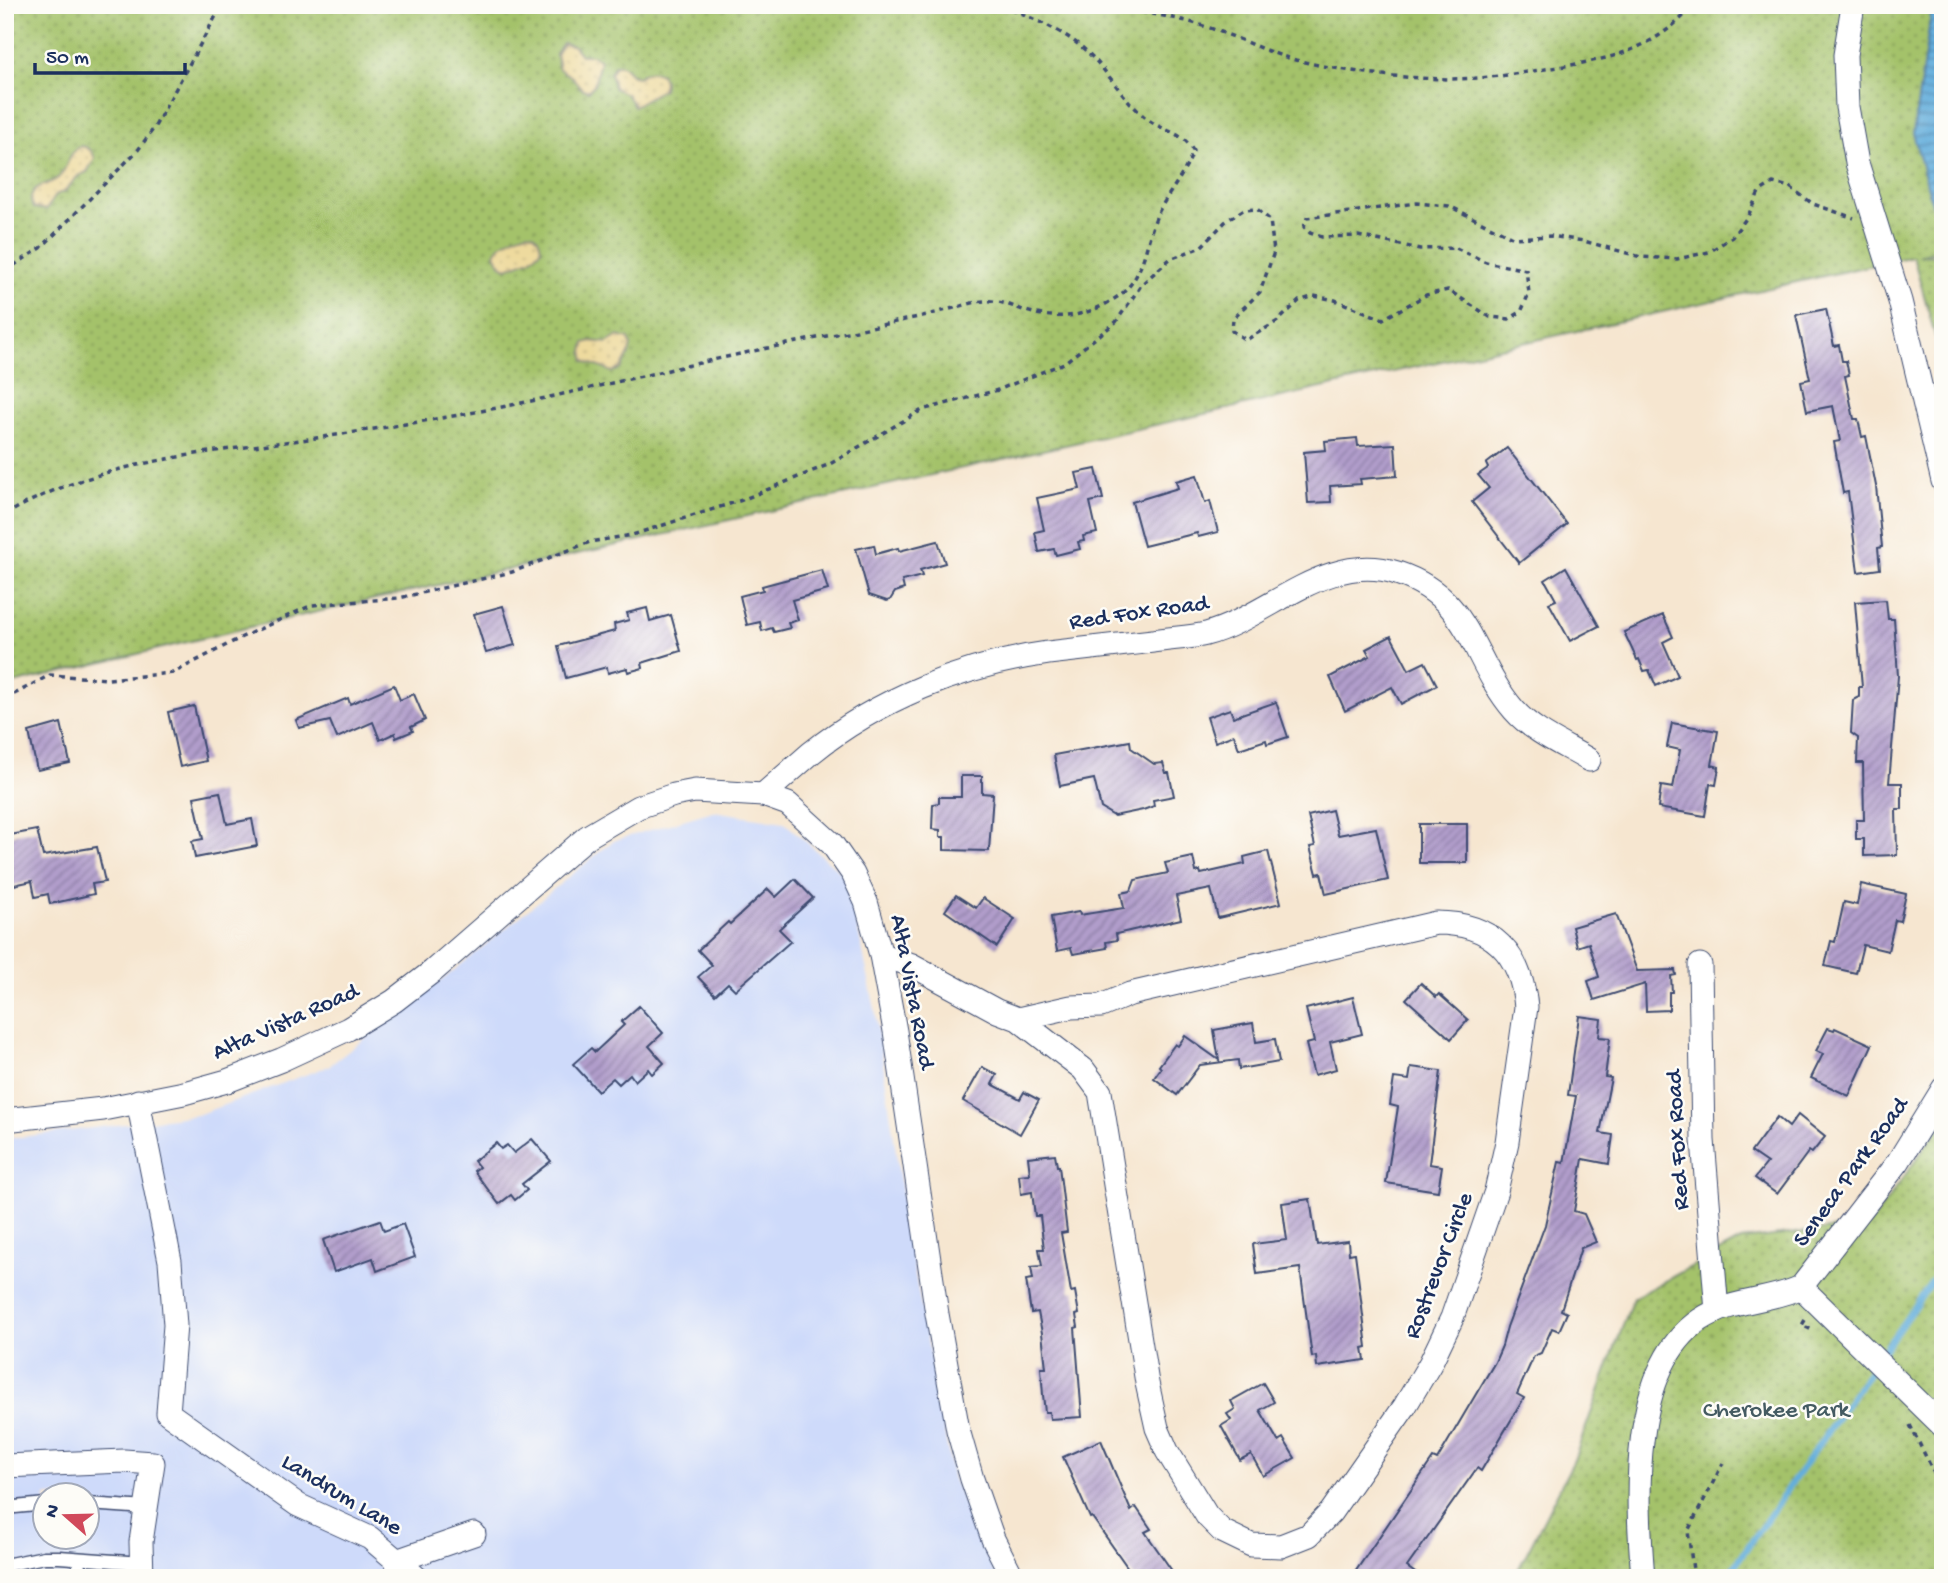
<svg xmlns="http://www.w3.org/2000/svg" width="1948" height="1583" font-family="'Gochi Hand',sans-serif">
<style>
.built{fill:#cedafa;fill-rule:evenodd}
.grass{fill:url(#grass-dots);stroke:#607864;stroke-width:2}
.sand{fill:url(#sand-dots);stroke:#84847e;stroke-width:2}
.water{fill:url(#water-rules);stroke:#406e9d;stroke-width:2}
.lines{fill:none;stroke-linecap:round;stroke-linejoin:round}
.stream{stroke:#64aedc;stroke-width:6}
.building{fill:url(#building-hatch)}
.lane-casing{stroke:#3c4a6f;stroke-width:15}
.street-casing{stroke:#3c4a6f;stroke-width:25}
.path{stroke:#3c4a6f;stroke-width:3.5;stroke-dasharray:5 5;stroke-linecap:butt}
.lane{stroke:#fff;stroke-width:12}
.street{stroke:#fff;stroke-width:23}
.labels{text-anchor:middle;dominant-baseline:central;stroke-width:5;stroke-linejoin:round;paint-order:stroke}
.street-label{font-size:24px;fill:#1b2f5e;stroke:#fdfcf7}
.park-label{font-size:24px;fill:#445b62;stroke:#fdfcf7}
</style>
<defs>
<pattern id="grass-dots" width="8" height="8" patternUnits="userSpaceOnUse" patternTransform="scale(1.75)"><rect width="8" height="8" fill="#a4c26a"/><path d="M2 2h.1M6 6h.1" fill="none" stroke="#859e5a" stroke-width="1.8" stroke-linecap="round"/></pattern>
<pattern id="sand-dots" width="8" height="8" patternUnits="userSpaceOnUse" patternTransform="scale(1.75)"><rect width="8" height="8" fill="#eeda9e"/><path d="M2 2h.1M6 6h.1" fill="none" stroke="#ccbb8a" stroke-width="1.8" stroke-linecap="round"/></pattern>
<pattern id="water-rules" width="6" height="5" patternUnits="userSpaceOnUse" patternTransform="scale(1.75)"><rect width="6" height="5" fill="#64aedc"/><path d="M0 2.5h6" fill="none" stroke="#528eb6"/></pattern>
<pattern id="building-hatch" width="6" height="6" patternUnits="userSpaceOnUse" patternTransform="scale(1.75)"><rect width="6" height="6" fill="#b19dcb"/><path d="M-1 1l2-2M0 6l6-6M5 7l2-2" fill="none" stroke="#8f80a8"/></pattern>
</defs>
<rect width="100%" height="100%" fill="#fdfcf7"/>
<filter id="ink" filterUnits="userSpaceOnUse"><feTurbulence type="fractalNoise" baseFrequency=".0143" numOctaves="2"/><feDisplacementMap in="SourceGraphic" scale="14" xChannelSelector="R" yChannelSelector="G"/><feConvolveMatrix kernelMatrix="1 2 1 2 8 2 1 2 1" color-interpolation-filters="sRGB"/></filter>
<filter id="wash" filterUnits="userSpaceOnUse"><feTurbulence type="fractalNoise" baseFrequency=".00686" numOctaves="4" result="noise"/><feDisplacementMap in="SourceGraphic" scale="28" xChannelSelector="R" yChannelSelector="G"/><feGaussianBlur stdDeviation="1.57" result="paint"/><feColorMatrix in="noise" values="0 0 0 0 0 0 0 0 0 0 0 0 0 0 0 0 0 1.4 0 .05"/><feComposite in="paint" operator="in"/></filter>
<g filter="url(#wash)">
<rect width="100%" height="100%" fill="#f6e6d0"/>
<path class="built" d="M713,811l71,11 63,56 28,131 34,232 44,237 44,100h-992v-439l192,-24 132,-49 118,-90 166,-135zM46,1496h42v42h-42z"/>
<g class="grass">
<path d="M5,5h1938v244l-25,6 25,1v108l-30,-108 -1672,373 -236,57z"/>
<path d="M1943,1122v456h-429l60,-118 59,-162 108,-58 129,-16z"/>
</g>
<g class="sand">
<path d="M563,43l11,3 7,9h12l7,6 -6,24 -6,6 -6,-2 -10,-12 -13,-8 -3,-15z"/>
<path d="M615,65h7l11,11 5,1c8,-6 13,-7 23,-3l3,7 -1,8 -29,17 -8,-12 -12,-6 -4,-15z"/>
<path d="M81,146c8,1 11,5 14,12l-8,14 -9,4 -14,16 -7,2 -11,16 -12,-2c-3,-6 -5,-10 -1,-16 5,-8 18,-8 25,-14 11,-10 9,-26 23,-32z"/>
<path d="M528,232c10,1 12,9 13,18l-10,9 -24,9 -6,-3 -6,-11c2,-10 23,-20 33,-22z"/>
<path d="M618,336l11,3 2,7 -2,8 -8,15 -9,3 -27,-11 -2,-9 2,-9 6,-2 16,2z"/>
</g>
<path class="water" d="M1936,5h7v213l-6,4 -24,-89 18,-119z"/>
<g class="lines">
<g class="stream">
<path d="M1880,1356l63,-90"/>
<path d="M1726,1578l148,-213"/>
</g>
</g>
<g id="blocks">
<g class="building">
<path d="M1826,309l8,37 5,-1 3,16h4l3,14 -4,1 9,43h4l4,18 4,-1 10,50 6,61 -4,1 2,21 -22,3 -10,-80 -5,1 -9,-51 6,-1 -7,-35 -26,5 -6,-30 9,-2 -14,-64z"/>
<path d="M1357,438l1,8 37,-2 2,32 -37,3 1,5 -31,2 1,16 -23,1 -4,-51 22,-2 -1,-9z"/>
<path d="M1507,448l60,76 -48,39 -47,-61 17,-14 -11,-13 10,-7 -2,-4z"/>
<path d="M1096,469l7,30 -13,3 7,31 -14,3 1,5 -6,1 2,7 -24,6 -2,-6 -15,3 -4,-20 9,-2 -7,-32 43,-9 -4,-16z"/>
<path d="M1197,475l8,28 5,-2 8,31 -20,5 -1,-4 -53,13 -12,-44 46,-14 -2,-7z"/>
<path d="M938,541l7,22 -25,7 2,6 -20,5 2,8 -9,3 -5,8 -3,1 -18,-6 -13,-46 18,-4 2,9 22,-6 1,3z"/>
<path d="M1566,567l33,59 -29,15 -21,-38 7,-3 -11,-20z"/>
<path d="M822,570l6,20 -36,10 6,20 -10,3 2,5 -16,4 -2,-4 -10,3 -2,-9 -13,3 -7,-29 23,-6 -1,-4z"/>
<path d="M1886,600l2,19h6l4,57 -9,107h13v26h-6l1,46 -33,1v-17h-8v-19h8l-1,-57h-6l1,-25 -7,-5 2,-33 6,-3v-10h3l-7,-85z"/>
<path d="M503,606l12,39 -29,8 -12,-39z"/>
<path d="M647,608l3,13 21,-6 10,36 -39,12 1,5 -15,4 -1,-4 -19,5 -1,-6 -41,11 -8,-32 57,-15 -1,-7 15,-4 -2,-7z"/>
<path d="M1663,615l10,22 -10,5 15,34 -22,10 -7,-16 -5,1 -5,-12 -2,1 -13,-28z"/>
<path d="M1391,636l18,34 16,-8 12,23 -36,19 -9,-17 -47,24 -15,-34 40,-21 -4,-7z"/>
<path d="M394,685l6,15 14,-6 11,26 -14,7 2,4 -17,7 -1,-5 -15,7 -7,-18 -36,16 -7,-17 -31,7 -3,-8 52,-22 2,6z"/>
<path d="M1276,702l12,35 -21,7 -1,-4 -27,9 -5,-14 -19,7 -8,-25 23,-8 3,8z"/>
<path d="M194,706l12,55 -26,6 -12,-55z"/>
<path d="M61,723l9,40 -33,7 -8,-38z"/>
<path d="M1672,723l46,8 -6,34 7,2 -3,18 -6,-1 -5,32 -47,-8 3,-22 12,2 7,-38 -13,-3z"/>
<path d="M1130,741l1,7 23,16 9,-1 3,10h3l5,23 -21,4 1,6 -11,4 -29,6 -13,-8 -7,-29 -34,7 -6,-31z"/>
<path d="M961,776h21v17l11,1 -4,57 -45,-1v-13h-4v-7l-8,-1 1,-25 6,-1v-6h22z"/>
<path d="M220,792l7,32 25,-5 5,27 -62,12 -3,-17 11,-2 -9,-42z"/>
<path d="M1332,810l6,25 38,-7 12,52 -62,14 -5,-21 -4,1 -7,-27 5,-1 -7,-30z"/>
<rect x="1419" y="824" width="48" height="39"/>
<path d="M37,830l6,26 54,-9 8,35 -13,2 2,10 -44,10 -2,-10 -13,3 -3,-16 -27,6v-51z"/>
<path d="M1268,851l13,52 -63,15 -7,-29 -35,7 5,23 -65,15 1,6 -11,2 1,6 -34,6 -2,-6 -14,3 -6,-34 28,-5 1,3 44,-7 -3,-15 10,-2 4,-11 33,-7 -3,-10 28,-6 3,15 4,-1 1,3 44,-10 -1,-7z"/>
<path d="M795,879l18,19 -34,31 12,12 -56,49 -7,-7 -13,12 -17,-18 14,-12 -14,-15 30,-28 2,2 38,-35 8,8z"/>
<path d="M1861,884l45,10 -6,27 -5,-1 -7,31 -25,-6 -7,28 -31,-7 6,-25 4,1 9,-40 13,3z"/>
<path d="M956,895l20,13 7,-10 32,21 -18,28 -52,-36z"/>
<path d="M1616,914l21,57 38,-1 1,5 -5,1 1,16h-3v18l-23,1 -1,-27 -51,16 -6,-19 11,-4 -10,-34 -12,4 -5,-20z"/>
<path d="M1421,983l15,14 3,-3 29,26 -17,19 -45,-40z"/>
<path d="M1353,997l9,37 -32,8 6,27 -22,6 -8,-31 8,-2 -8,-33z"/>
<path d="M639,1006l24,27 -14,13 15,17 -12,11 -4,-5 -13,12 -5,-7 -11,10 -6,-6 -15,13 -25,-27 18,-16 4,4 29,-27 -3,-3z"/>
<path d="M1579,1016l22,3 -2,18 11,1 -5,39 6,1 -11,55 13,2 -4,29 -26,-5 -9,52 10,3 12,28 -15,6 -20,62 6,3 -8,18 -7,-3 -11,25 -7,3 -17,38 7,4 -43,73 -4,-3 -70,99 15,11h-71l82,-120 4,2 58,-98 7,-16 5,-19 38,-102 14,-63 5,1 12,-67 -8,-1z"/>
<path d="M1253,1023l3,19 19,-3 4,23 -40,7 -1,-9 -38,5 -23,30 -23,-17 7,-10 -2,-2 16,-22 3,2 7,-10 34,24 -5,-30z"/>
<path d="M1828,1028l6,2 1,-2 37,17 -23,51 -38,-18 12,-24 -7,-3z"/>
<path d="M982,1067l15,8 -5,9 28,15 4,-7 15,8 -19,34 -57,-33z"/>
<path d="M1411,1067l30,4 -12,93 13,2 -4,25 -52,-8 12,-76 -8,-2 4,-27 15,2z"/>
<path d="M1798,1115l27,22 -13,16 -3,-2 -32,43 -22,-16 12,-15 -16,-11 26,-35 12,10z"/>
<path d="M532,1139l19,22 -29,23 5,6 -12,10 -4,-5 -12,9 -25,-33 5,-4 -5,-6 22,-18 5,6 6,-4 7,8z"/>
<path d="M1055,1154l2,12h2l8,66 -6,1 10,59 4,-1 4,23 -3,1 2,12 -3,1 7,89 -32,2 -1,-7h-4l-2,-17 -2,-27h5l-4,-35 -4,-21 -7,1 -5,-33 7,-1 -2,-12 11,-1 -3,-17h5l-4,-33h-5l-3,-24 -11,2 -2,-19 11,-1 -2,-17z"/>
<path d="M1310,1199l7,46 31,-4 1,13 6,-1 12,94 -4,1 2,12 -48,7 -1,-11 -4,1 -12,-89 -43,6 -4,-30 34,-4 -5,-37z"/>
<path d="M380,1220l4,11 19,-7 12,33 -38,14 -4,-13 -39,14 -11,-32z"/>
<path d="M1263,1383l11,19 -14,8 18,31 5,-3 12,20 -32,18 -12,-22 -11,6 -19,-34 10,-6 -4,-6 8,-5 -4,-8z"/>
<path d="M1101,1440l30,71 5,-4 15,22 -6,3 32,46h-42l-43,-61 -2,1 -27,-61z"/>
</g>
</g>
</g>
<g filter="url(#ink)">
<use href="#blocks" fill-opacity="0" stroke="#3c4a6f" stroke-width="2"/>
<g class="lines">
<defs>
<g id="lane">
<path d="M88,1504l59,4"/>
<path d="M5,1508l41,-4"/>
<path d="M5,1565l39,-8h15l83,6"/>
<path d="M78,1578l1,-19"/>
</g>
<g id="street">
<path d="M1853,5l-8,50 2,52 10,56 43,138 43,180"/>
<path d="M763,795c16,-14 32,-28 48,-42 67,-54 152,-88 237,-100 35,-4 70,-8 105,-12 17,-3 36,-3 53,-7 63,-17 121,-84 191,-61 76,25 73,86 117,137 19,22 50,35 75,50"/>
<path d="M881,955l31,10 85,46 21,8 53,-12 30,-1 29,-12 306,-71c56,0 85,30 90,84l-19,135 -11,49 -44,127 -22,46 -25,42 -74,106 -22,23 -28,11 -30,-1 -29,-14 -15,-15 -40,-65 -10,-23 -10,-45 -47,-291 -17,-23 -65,-50"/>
<path d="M1700,965l3,175 14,171"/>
<path d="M138,1101l32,160 5,64 -7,88 130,92 72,33 47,40"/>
<path d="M5,1120l98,-11 81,-16 43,-12 54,-21 67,-31 46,-28 39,-30 154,-134 51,-30 36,-12 21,-4 68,4 25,9 44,40 21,30 13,28 15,53 14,76 42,283 21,116 14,49 21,60 20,39"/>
<path d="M1801,1287l142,139"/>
<path d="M5,1466l119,-5 29,2 -12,79 1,36"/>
<path d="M396,1561l78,-27"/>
<path d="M1643,1578c-6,-75 -15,-209 57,-258 31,-21 69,-18 101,-33l97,-125 45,-73"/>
</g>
</defs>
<use href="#lane" class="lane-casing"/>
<use href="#street" class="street-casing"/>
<g class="path">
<path d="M1102,5c32,7 67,10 98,20 35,10 65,28 100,36 55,13 134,22 190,16 21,-2 42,-6 62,-9 59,-9 101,-17 142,-63"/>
<path d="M5,271l36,-23 97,-98 16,-22 68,-123"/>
<path d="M5,515c91,-55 208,-63 311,-77 46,-7 92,-14 137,-22 94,-16 185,-40 278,-60 62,-14 125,-25 187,-39 20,-4 38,-10 58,-15 20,-4 32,3 50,9 32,10 60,6 88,-12 30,-18 30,-50 41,-79 10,-25 30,-44 38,-69 -9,-18 -27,-19 -43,-30 -26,-19 -42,-51 -66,-72 -24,-21 -53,-30 -81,-44"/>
<path d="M5,699l45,-24 58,4 65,-6 69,-36 70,-32 87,-7 113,-26 78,-30 42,-7 110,-35 88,-36 92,-54 76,-20 66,-27 52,-41 26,-38 28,-25 31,-12 24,-25 18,-12 14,-1 13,11 4,32 -14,40 -27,26 -1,13 14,9 32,-19 21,-20 15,-5 21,4 48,19 43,-24 22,-5 42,27 19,2 12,-7 8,-19 -3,-23 -40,-8 -30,-14 -36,1 -62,-13 -36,1 -12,-4 -6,-6 3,-9 109,-15 33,3 65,32 37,-2 33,5 57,16 36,2 32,-7 23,-15 16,-21 11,-24 14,-9 17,4 23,17 41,14"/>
<path d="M1805,1320l-3,5 10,5"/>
<path d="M1910,1425l32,64 1,10"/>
<path d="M1694,1578l-6,-47 35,-68"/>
<path d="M1939,1578l4,-12"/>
</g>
<use href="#lane" class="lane"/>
<use href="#street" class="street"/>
</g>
</g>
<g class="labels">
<g class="street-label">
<text transform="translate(1139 614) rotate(-8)">Red Fox Road</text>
<text transform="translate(911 992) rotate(79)">Alta Vista Road</text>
<text transform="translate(286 1023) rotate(-24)">Alta Vista Road</text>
<text transform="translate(1679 1140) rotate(-93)">Red Fox Road</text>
<text transform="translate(1852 1173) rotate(-54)">Seneca Park Road</text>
<text transform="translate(1440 1266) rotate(-69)">Rostrevor Circle</text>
<text transform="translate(341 1496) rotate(31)">Landrum Lane</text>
</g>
<g class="park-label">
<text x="1776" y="1411">Cherokee Park</text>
</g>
</g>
<rect width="1948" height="1583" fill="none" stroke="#fdfcf7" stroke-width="28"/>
<g transform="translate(66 1516) rotate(290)"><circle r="33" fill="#fdfcf7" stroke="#a3aaba" stroke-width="2"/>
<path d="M0-5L12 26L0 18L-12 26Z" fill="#d1495b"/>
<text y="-10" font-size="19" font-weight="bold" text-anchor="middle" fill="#1b2f5e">N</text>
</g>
<path d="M35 63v10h150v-10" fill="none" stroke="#1b2f5e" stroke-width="3.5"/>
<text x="46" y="63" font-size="21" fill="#1b2f5e" stroke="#fdfcf7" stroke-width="5" paint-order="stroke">50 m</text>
</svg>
